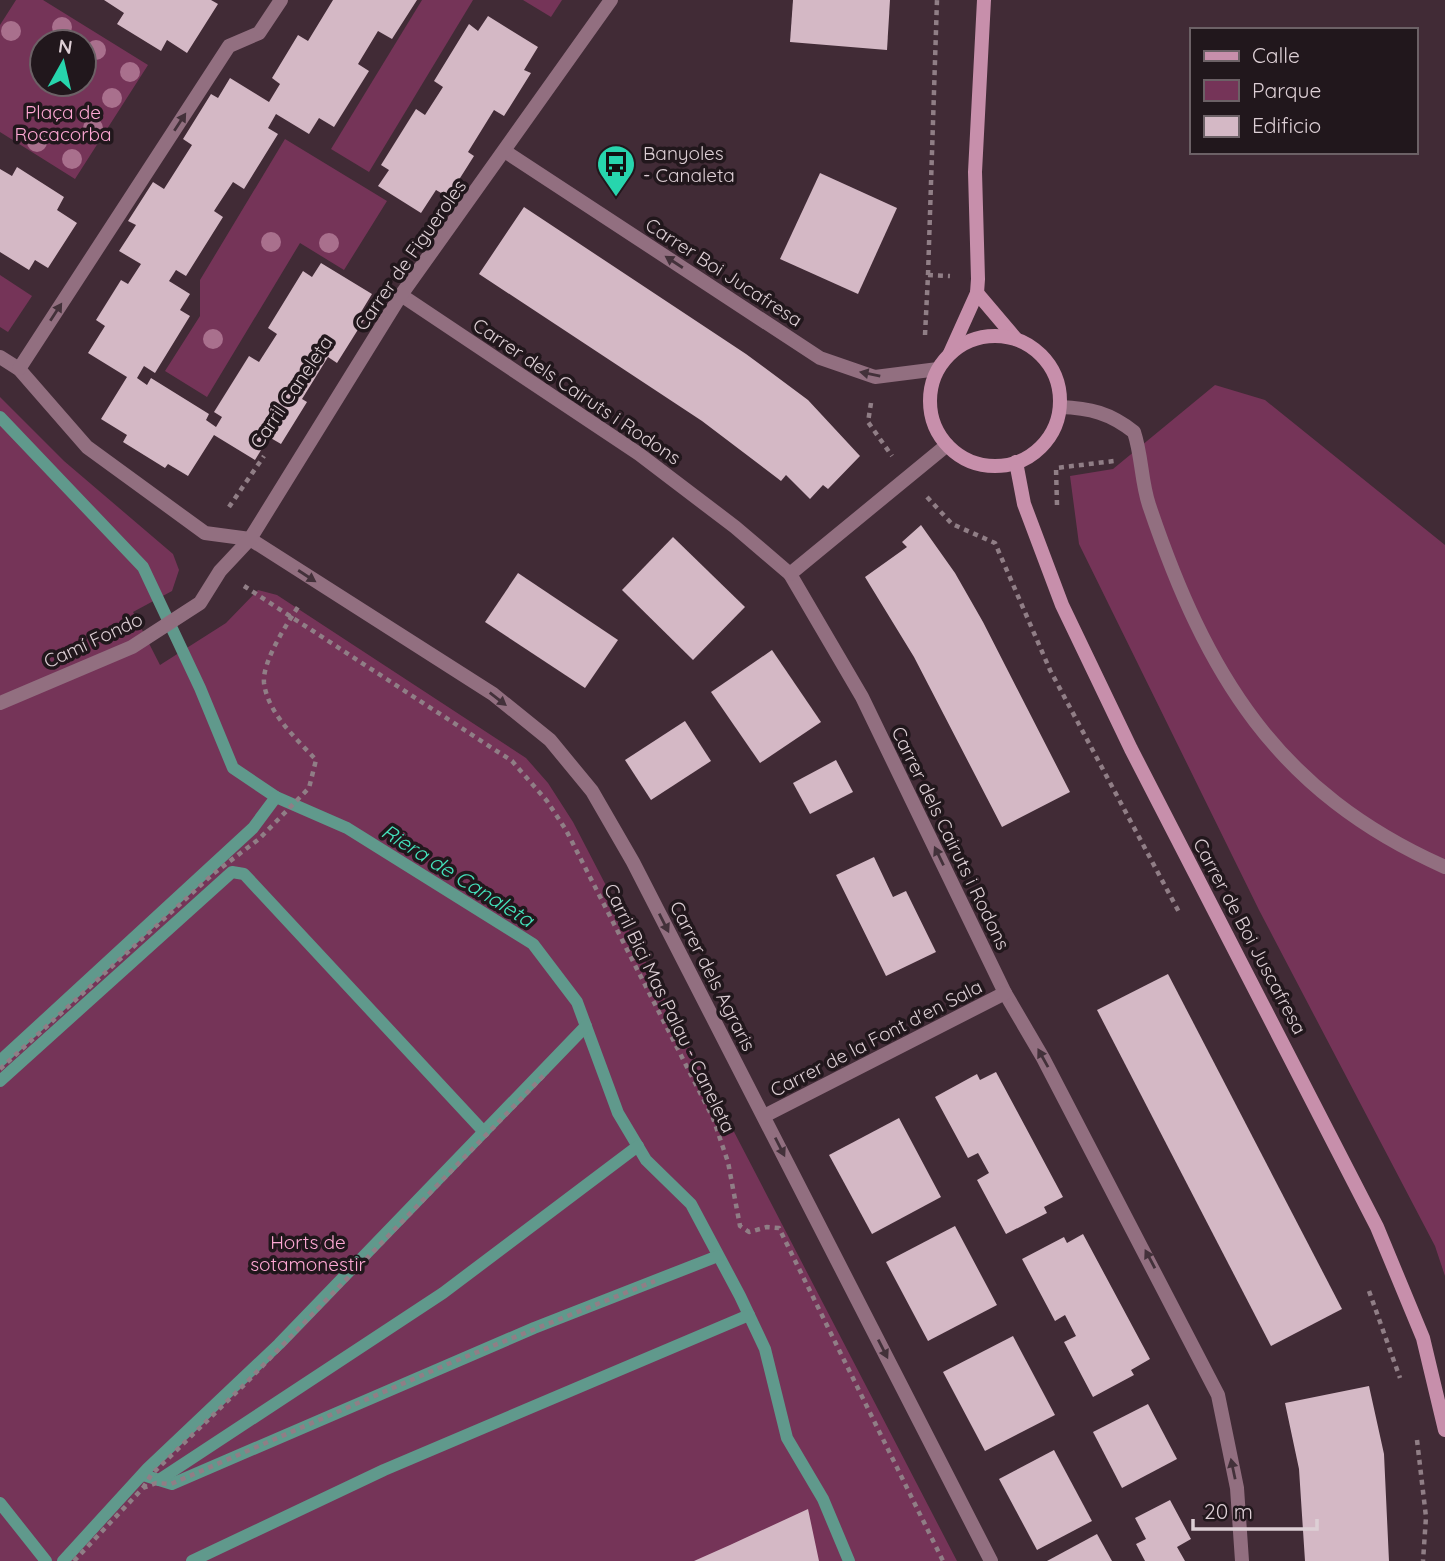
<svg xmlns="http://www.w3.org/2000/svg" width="1445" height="1561" font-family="Quicksand,sans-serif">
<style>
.green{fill:#753458;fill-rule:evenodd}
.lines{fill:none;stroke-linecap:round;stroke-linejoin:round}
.stream{stroke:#60998c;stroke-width:12}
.building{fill:#d4b8c5}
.path{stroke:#907e86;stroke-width:4.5;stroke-dasharray:5 5;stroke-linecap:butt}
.street{stroke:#926f80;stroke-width:14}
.secondary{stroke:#c78fab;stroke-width:14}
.tree{fill:#a9708d}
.oneway{fill:#43313a}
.labels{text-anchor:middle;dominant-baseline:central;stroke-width:7;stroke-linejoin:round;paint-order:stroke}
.park-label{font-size:19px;fill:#fea8d4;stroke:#21171c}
.poi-label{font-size:19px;fill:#ddcfd5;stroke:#21171c;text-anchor:start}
.street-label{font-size:19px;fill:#ddcfd5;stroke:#21171c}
.water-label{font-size:21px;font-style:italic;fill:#44e3bc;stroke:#21171c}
</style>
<rect width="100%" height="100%" fill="#412b36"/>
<g class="green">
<path d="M16,0h27l105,65 -73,114 -75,-47v-107zM42,42h42v42h-42z"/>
<path d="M422,0h51l-104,172 -38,-23z"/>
<path d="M523,0h39l-11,17z"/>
<path d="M285,139l102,62 -43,69 -44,-27 -93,154 -42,-26 35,-55v-36z"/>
<path d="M0,275l32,21 -24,36 -8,-5z"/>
<path d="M1215,385l50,15 180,145v731l-10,-30 -176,-336 -180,-366 -9,-68 43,-7z"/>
<path d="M0,397l64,64 109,93 6,16 -7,21 -39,21 27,53 66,-42 32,-33 19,5 249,163 22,25 25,39 384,739h-957z"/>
</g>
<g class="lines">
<g class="stream">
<path d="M0,417l143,150 57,121 33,80 43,29 71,31 186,116 44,58 41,111 28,47 45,44 49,92 25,53 22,89 36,61 26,62"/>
<path d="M0,1061l253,-233 23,-31"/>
<path d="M0,1081l232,-209 12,2 240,258"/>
<path d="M143,1475l29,9 362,-156 184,-72"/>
<path d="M159,1480l284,-187 195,-147"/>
<path d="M0,1503l46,58"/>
<path d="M63,1561l85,-93 131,-124 307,-318"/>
<path d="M192,1561l192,-91 365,-155"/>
</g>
</g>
<g class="building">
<path d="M104,0h107l7,4 -31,49 -20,-13 -6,11 -44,-27 7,-11z"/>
<path d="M333,0h84l-25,39 -14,-8 -20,33 11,7 -35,56 -15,-9 -10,16 -33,-20 -8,14 10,6 -34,55 -11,-7 -19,29 9,6 -37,59 -10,-6 -7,11 21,13 -10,16 10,6 -35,57 -11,-7 -7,12 10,7 4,-7 58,36 -3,6 10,7 6,-10 -8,-5 35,-56 10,6 18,-28 -9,-6 35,-57 9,6 9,-14 51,31 -14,23 6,3 -27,43 -9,-6 -26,42 5,3 -26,42 -12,-7 -14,23 -41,-25 -26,41 -20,-12 -3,4 -42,-26 4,-7 -26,-16 26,-42 -39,-24 17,-27 -9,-6 25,-40 7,4 13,-20 -22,-13 17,-26 -8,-4 25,-39 11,7 28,-44 -9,-6 28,-45 7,4 12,-20 39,24 11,-18 -8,-6 26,-43 10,6z"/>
<path d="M793,0h97l-3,50 -97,-8z"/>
<path d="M488,16l50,31 -14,23 7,3 -27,43 -10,-6 -26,42 6,4 -26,41 -12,-7 -15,23 -43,-27 11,-16 -8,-5 35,-56 9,6 18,-28 -9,-6 35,-57 9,7z"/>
<path d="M17,167l47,30 -7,13 20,13 -29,45 -13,-8 -6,10 -29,-18v-83l12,7z"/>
<path d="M820,173l77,35 -39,86 -78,-35z"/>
<path d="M524,207l222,147 62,46 52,56 -32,33 -5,-4 -13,14 -24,-24 -5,6 -79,-60 -223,-147z"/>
<path d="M921,525l34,48 28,49 87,170 -68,35 -88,-170 -49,-80 42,-30 -5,-5z"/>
<path d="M673,537l72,70 -52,53 -71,-70z"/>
<path d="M518,573l100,67 -33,48 -100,-66z"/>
<path d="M772,650l49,72 -61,41 -49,-71z"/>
<path d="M685,721l26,40 -60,39 -26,-40z"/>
<path d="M836,760l17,32 -43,22 -17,-31z"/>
<path d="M874,857l19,40 13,-6 30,61 -50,24 -50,-101z"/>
<path d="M1168,974l174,335 -71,37 -174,-336z"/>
<path d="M996,1072l67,125 -19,10 3,6 -41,21 -29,-54 12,-7 -11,-20 -10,5 -33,-61 42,-23 3,6z"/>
<path d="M899,1118l42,79 -69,37 -43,-79z"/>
<path d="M955,1226l42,79 -69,36 -42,-79z"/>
<path d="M1083,1234l67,125 -19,11 3,5 -41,22 -29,-55 12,-6 -11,-21 -10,6 -33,-62 42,-22 3,6z"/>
<path d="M1013,1336l42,79 -70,36 -42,-79z"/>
<path d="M1369,1386l15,68 5,107h-84l-6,-92 -14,-66z"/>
<path d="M1148,1404l29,55 -55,29 -29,-56z"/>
<path d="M1054,1450l38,71 -55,29 -38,-71z"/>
<path d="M1170,1500l21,39 -14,8 8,14h-40l-9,-17 10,-5 -11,-21z"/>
<path d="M808,1509l11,52h-125l36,-16z"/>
<path d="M1097,1534l15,27h-65z"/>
</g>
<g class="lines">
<g class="path">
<path d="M928,275l9,-275"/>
<path d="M925,335l3,-60 22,1"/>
<path d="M871,403l-3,19 24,34"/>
<path d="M927,497l25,27 43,19 55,127 130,244"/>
<path d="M1057,505l-1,-37 58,-7"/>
<path d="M229,507l35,-51"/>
<path d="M244,586l268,175 35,40 19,29 147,288 15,44 12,64 9,6 18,-5 12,1 164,333"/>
<path d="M0,1069l213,-195 46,-35 50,-51 7,-28c-19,-21 -48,-46 -52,-77 -2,-22 24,-61 36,-79"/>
<path d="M1369,1291l31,87"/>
<path d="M1417,1440l9,77 -3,44"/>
<path d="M143,1488l8,-13 94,-91 302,-312"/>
<path d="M74,1561l69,-73 13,-5 15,1 284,-123 200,-80"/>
</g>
<g class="street">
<path d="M506,152l314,206 55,19 63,-8"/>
<path d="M401,295l238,159 96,73 55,47 72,123 143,296 38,65 175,337 19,93 5,73"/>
<path d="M0,357l19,12 68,78 118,86 45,6 243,155 57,46 42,51 41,71 358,699"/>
<path d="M19,369l210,-323 30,-13 22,-33"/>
<path d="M1060,407c30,1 50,6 74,25 8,24 7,49 15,73 57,169 127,287 296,362"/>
<path d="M790,574l157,-129"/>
<path d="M0,703l132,-56 68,-44 20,-32 30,-32 151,-244 210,-295"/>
<path d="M764,1116l241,-123"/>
</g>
<g class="secondary">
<path d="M977,293l39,46"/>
<circle cx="995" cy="401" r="65"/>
<path d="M950,353l27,-60 1,-14 -3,-107 9,-172"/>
<path d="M1016,462l8,42 38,101 69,144 246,478 46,111 22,92"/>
</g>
</g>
<g class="tree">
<circle cx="62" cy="27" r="10"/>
<circle cx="11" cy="31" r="10"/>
<circle cx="96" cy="50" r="10"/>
<circle cx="130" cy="72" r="10"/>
<circle cx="112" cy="98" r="10"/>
<circle cx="93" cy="128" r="10"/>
<circle cx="37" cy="142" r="10"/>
<circle cx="72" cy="159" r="10"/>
<circle cx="271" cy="242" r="10"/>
<circle cx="329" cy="243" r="10"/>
<circle cx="213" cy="339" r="10"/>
</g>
<defs><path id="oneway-solid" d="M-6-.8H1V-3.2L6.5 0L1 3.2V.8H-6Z" transform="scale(1.75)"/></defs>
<g class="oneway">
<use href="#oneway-solid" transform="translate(180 122) rotate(-57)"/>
<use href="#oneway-solid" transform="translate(674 262) rotate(-147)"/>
<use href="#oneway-solid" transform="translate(56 312) rotate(-57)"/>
<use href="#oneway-solid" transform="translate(870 374) rotate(-168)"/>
<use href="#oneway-solid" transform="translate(307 576) rotate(33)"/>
<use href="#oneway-solid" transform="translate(498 699) rotate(38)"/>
<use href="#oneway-solid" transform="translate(939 856) rotate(-116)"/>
<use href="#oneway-solid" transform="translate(664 923) rotate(63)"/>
<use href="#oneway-solid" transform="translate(1043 1058) rotate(-119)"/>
<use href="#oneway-solid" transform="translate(780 1147) rotate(63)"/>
<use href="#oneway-solid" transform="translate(1150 1259) rotate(-118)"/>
<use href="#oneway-solid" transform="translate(883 1349) rotate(63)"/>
<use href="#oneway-solid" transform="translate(1233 1469) rotate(-102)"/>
</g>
<defs>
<symbol id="bus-pin" viewBox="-11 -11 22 30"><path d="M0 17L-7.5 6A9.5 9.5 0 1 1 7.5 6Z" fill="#27d5ad" stroke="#21171c"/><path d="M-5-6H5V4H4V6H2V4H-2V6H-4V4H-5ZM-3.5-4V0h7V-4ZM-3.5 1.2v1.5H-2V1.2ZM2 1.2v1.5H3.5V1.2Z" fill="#111"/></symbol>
</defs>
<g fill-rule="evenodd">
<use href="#bus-pin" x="594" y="142" width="44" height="60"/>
</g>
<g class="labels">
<g class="park-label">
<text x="63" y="112">Plaça de<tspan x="63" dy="22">Rocacorba</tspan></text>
<text x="308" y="1242">Horts de<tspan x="308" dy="22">sotamonestir</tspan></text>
</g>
<g class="poi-label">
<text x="643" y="153">Banyoles<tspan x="643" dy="22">- Canaleta</tspan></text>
</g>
<g class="street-label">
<text transform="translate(410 255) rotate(-55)">Carrer de Figueroles</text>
<text transform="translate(724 272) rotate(33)">Carrer Boi Jucafresa</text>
<text transform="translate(577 391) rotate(34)">Carrer dels Cairuts i Rodons</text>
<text transform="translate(291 392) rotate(-56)">Carril Caneleta</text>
<text transform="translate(93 640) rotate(-25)">Camí Fondo</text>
<text transform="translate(951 838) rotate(64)">Carrer dels Cairuts i Rodons</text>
<text transform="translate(1250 936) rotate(62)">Carrer de Boi Juscafresa</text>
<text transform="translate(713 976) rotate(63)">Carrer dels Agraris</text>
<text transform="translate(670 1008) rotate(64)">Carril Bici Mas Palau - Caneleta</text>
<text transform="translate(876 1038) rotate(-27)">Carrer de la Font d'en Sala</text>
</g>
<g class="water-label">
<text transform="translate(458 875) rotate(32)">Riera de Canaleta</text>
</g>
</g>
<rect x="1190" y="28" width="228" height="126" fill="#21171c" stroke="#6c6166" stroke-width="2"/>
<rect x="1204" y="51" width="35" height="10" fill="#c78fab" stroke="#6c6166" stroke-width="2"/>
<text x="1252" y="63" font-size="21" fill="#ddcfd5">Calle</text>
<rect x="1204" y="80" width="35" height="21" fill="#753458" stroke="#6c6166" stroke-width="2"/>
<text x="1252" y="98" font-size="21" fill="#ddcfd5">Parque</text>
<rect x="1204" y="116" width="35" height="21" fill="#d4b8c5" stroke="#6c6166" stroke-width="2"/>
<text x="1252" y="133" font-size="21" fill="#ddcfd5">Edificio</text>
<g transform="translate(63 63) rotate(8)"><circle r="33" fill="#21171c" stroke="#6c6166" stroke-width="2"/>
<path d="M0-5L12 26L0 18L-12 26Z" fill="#27d5ad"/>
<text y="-10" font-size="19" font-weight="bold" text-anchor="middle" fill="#ddcfd5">N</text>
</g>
<path d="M1193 1519v10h124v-10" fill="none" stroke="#ddcfd5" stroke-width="3.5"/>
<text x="1204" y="1519" font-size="21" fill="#ddcfd5" stroke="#21171c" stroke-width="5" paint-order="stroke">20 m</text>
</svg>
